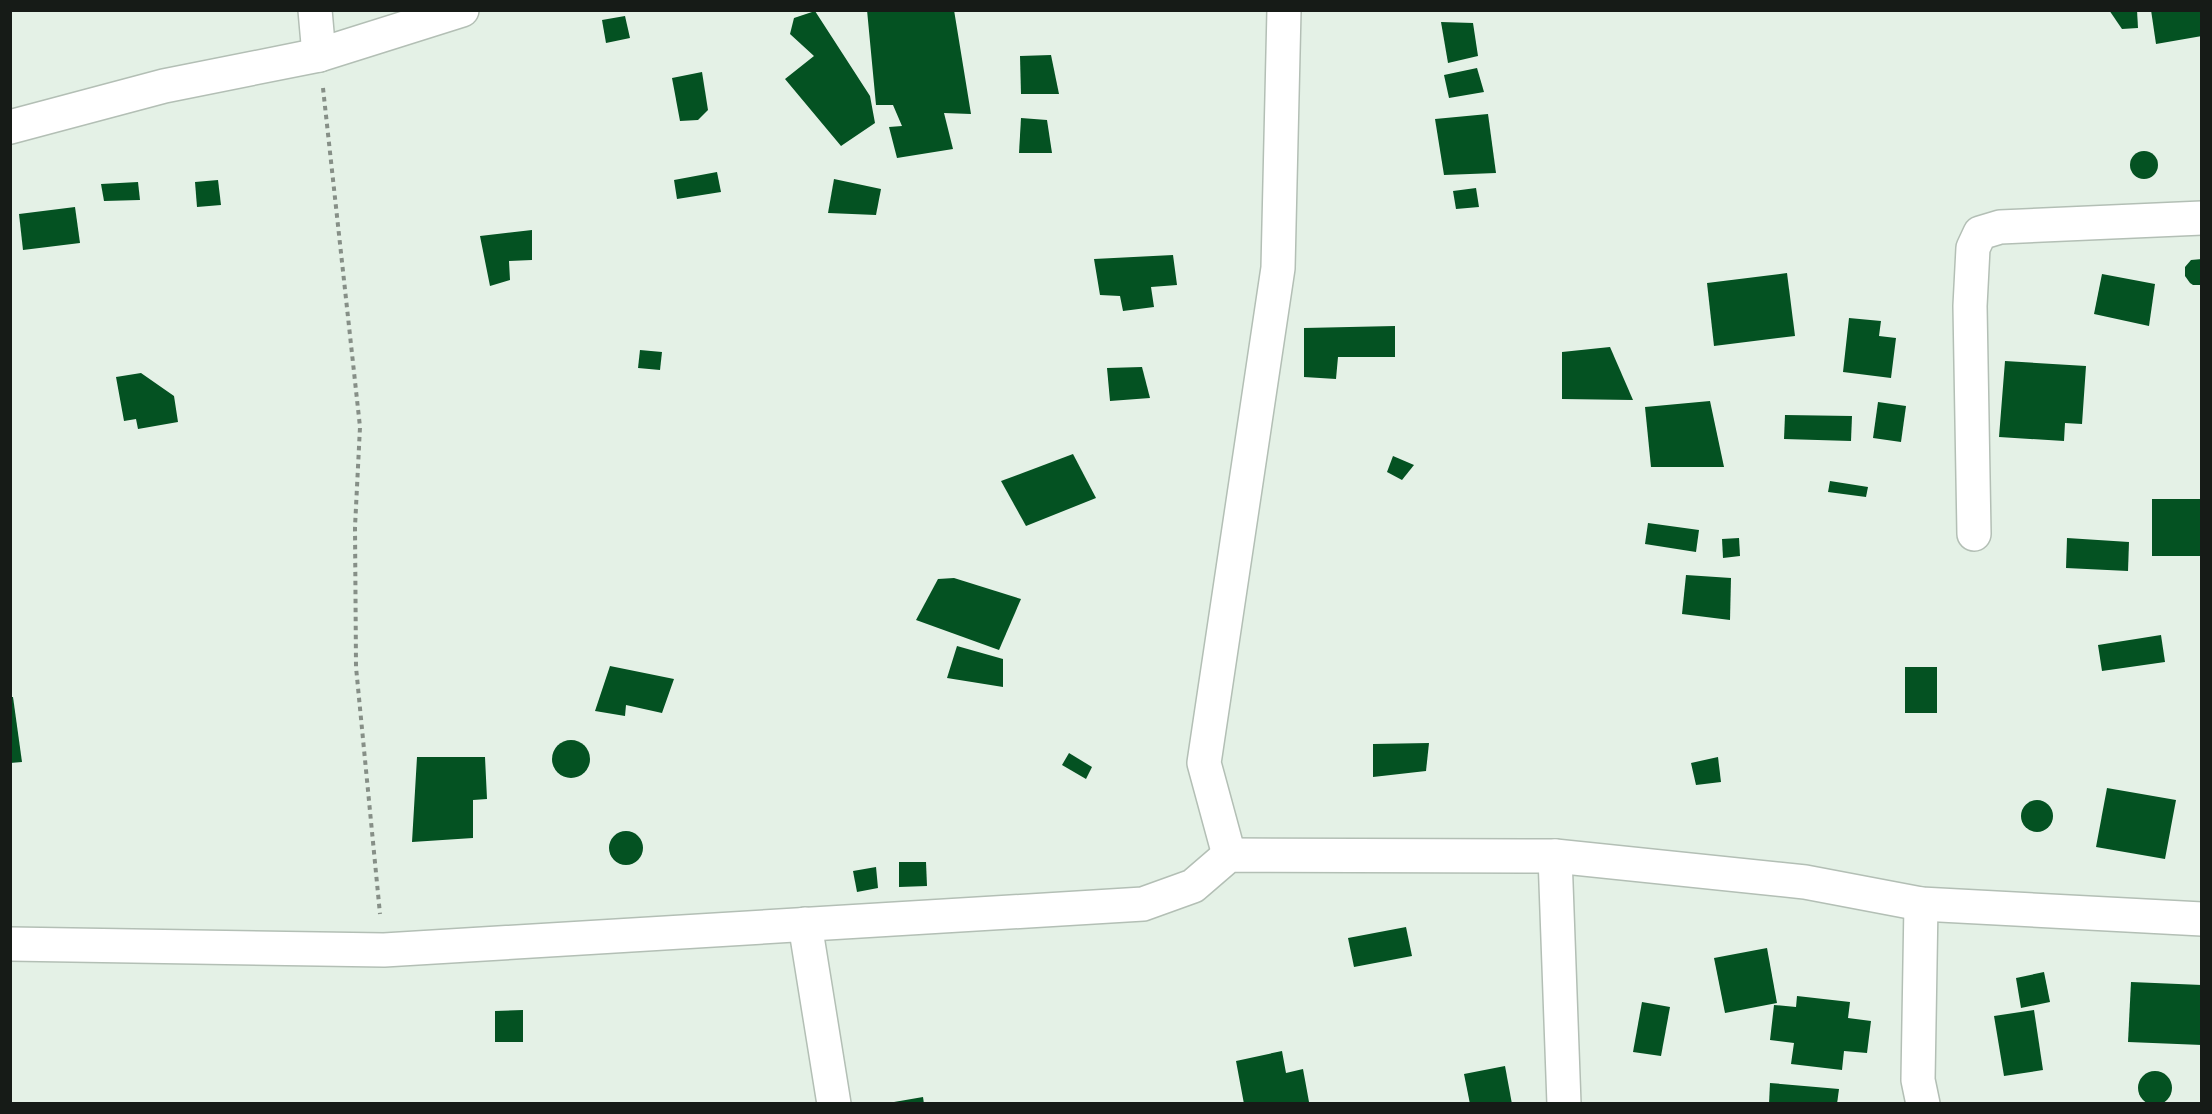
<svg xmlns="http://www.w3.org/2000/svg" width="2212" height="1114" font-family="Mulish,sans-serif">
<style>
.building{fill:#045222}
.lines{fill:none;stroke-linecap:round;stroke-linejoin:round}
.minor-casing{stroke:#b3bfb5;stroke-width:36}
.path{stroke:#868f87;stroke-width:4;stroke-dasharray:4.5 4.5;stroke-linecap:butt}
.minor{stroke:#fff;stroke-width:33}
</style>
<rect width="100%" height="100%" fill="#e4f1e6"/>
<g class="building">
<path d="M867,10h87l17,104 -27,-1 9,36 -56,9 -8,-31 13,-1 -9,-21h-17z"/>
<path d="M2109,10h28l1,18 -16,1z"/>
<path d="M2151,10h51v26l-46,8z"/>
<path d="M815,11l55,85 5,27 -34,23 -56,-67 29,-23 -24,-22 4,-16z"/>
<path d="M625,16l5,22 -24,5 -4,-23z"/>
<path d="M1441,22l32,1 5,33 -30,7z"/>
<path d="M1051,55l8,39h-38l-1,-38z"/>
<path d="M1477,68l7,24 -35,6 -5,-23z"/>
<path d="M702,72l6,38 -10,10 -18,1 -8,-43z"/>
<path d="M1488,114l8,59 -52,2 -9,-56z"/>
<path d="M1021,118l26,2 5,33h-33z"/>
<circle cx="2144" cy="165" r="14"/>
<path d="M717,172l4,20 -44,7 -3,-19z"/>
<path d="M834,179l47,10 -5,26 -48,-2z"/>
<path d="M218,180l3,25 -24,2 -2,-25z"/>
<path d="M138,182l2,18 -36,1 -3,-17z"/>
<path d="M1476,188l3,19 -23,2 -3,-18z"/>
<path d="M75,207l5,36 -57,7 -4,-36z"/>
<path d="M532,230v30l-23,1 1,19 -20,6 -10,-50z"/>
<path d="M1173,255l4,30 -26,2 3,20 -31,4 -3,-15 -20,-1 -6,-36z"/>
<path d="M2202,259v26h-9l-3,-2 -5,-7v-9l6,-7z"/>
<path d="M1787,273l8,63 -81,10 -7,-63z"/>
<path d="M2102,274l53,10 -6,42 -55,-12z"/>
<path d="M1849,318l32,3 -2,15 17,2 -5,40 -48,-6z"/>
<path d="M1395,326v31h-57l-2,22 -32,-2v-49z"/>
<path d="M1610,347l23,53 -71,-1v-47z"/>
<path d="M640,350l22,2 -2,18 -22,-2z"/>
<path d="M2005,361l81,5 -4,58 -17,-1 -1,18 -65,-4z"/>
<path d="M1142,367l8,31 -40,3 -3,-33z"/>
<path d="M141,373l33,23 4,26 -40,7 -2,-10 -12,2 -8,-44z"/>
<path d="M1710,401l14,66h-73l-6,-60z"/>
<path d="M1878,402l28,4 -5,36 -28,-4z"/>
<path d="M1785,415l67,1 -1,25 -67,-2z"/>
<path d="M1073,454l23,44 -70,28 -25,-45z"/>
<path d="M1393,456l21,9 -12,15 -15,-8z"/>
<path d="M1830,481l38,6 -2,10 -38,-5z"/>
<rect x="2152" y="499" width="50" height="57"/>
<path d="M1648,523l51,7 -3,22 -51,-8z"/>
<path d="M1739,538l1,18 -17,2 -1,-19z"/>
<path d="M2067,538l62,4 -1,29 -62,-3z"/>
<path d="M1686,575l45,3 -1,42 -48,-6z"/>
<path d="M954,578l67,21 -22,51 -83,-30 22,-41z"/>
<path d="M2161,635l4,27 -63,9 -4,-26z"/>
<path d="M957,646l46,13v28l-56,-9z"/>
<path d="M610,666l64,13 -12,34 -36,-8 -1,11 -30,-5z"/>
<rect x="1905" y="667" width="32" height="46"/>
<path d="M10,697h3l9,65 -12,1z"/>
<circle cx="571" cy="759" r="19"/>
<path d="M1429,743l-3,28 -53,6v-33z"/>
<path d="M1069,753l23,14 -6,12 -24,-14z"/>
<path d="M417,757h68l2,42 -14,1v38l-61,4z"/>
<path d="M1718,757l3,25 -25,3 -5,-22z"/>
<path d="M2107,788l69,12 -11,59 -69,-12z"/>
<circle cx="2037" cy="816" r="16"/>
<circle cx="626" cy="848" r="17"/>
<path d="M899,862h27l1,24 -28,1z"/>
<path d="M876,867l2,21 -21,4 -4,-21z"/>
<path d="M1406,927l6,29 -58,11 -6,-29z"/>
<path d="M1767,948l10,55 -52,10 -11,-55z"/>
<path d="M2044,972l6,30 -29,6 -5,-30z"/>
<path d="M2131,982l71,3v60l-74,-3z"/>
<path d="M1797,996l53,6 -2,16 23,3 -4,32 -23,-2 -2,19 -51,-6 3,-21 -24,-3 4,-35 22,2z"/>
<path d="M1642,1002l28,5 -9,49 -28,-4z"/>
<path d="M523,1010v32h-28v-31z"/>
<path d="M2034,1010l9,60 -39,6 -10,-60z"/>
<path d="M1282,1051l4,22 17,-4 6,33 -65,2 -8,-43z"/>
<path d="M1505,1066l7,38h-42l-6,-30z"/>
<circle cx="2155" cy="1088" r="17"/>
<path d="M1770,1083l69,6 -2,15h-68z"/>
<path d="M923,1097l1,7h-30v-2z"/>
</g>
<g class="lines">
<defs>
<g id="minor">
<path d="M315,10l4,45"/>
<path d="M10,127l154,-41 155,-31 143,-45"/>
<path d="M1974,534l-4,-228 3,-58 7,-15 20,-6 202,-9"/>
<path d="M1229,855l-25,-92 74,-495 6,-258"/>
<path d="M1555,856l9,248"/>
<path d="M1921,904l-3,176 5,24"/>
<path d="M805,924l29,180"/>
<path d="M10,944l374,6 759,-46 50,-18 36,-31 326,1 250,26 116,22 281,15"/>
</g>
</defs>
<use href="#minor" class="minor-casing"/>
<path class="path" d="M323,88l37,339 -5,100 1,140 24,247"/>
<use href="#minor" class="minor"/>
</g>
<rect width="2212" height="1114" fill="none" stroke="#161b17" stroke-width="24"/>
</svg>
